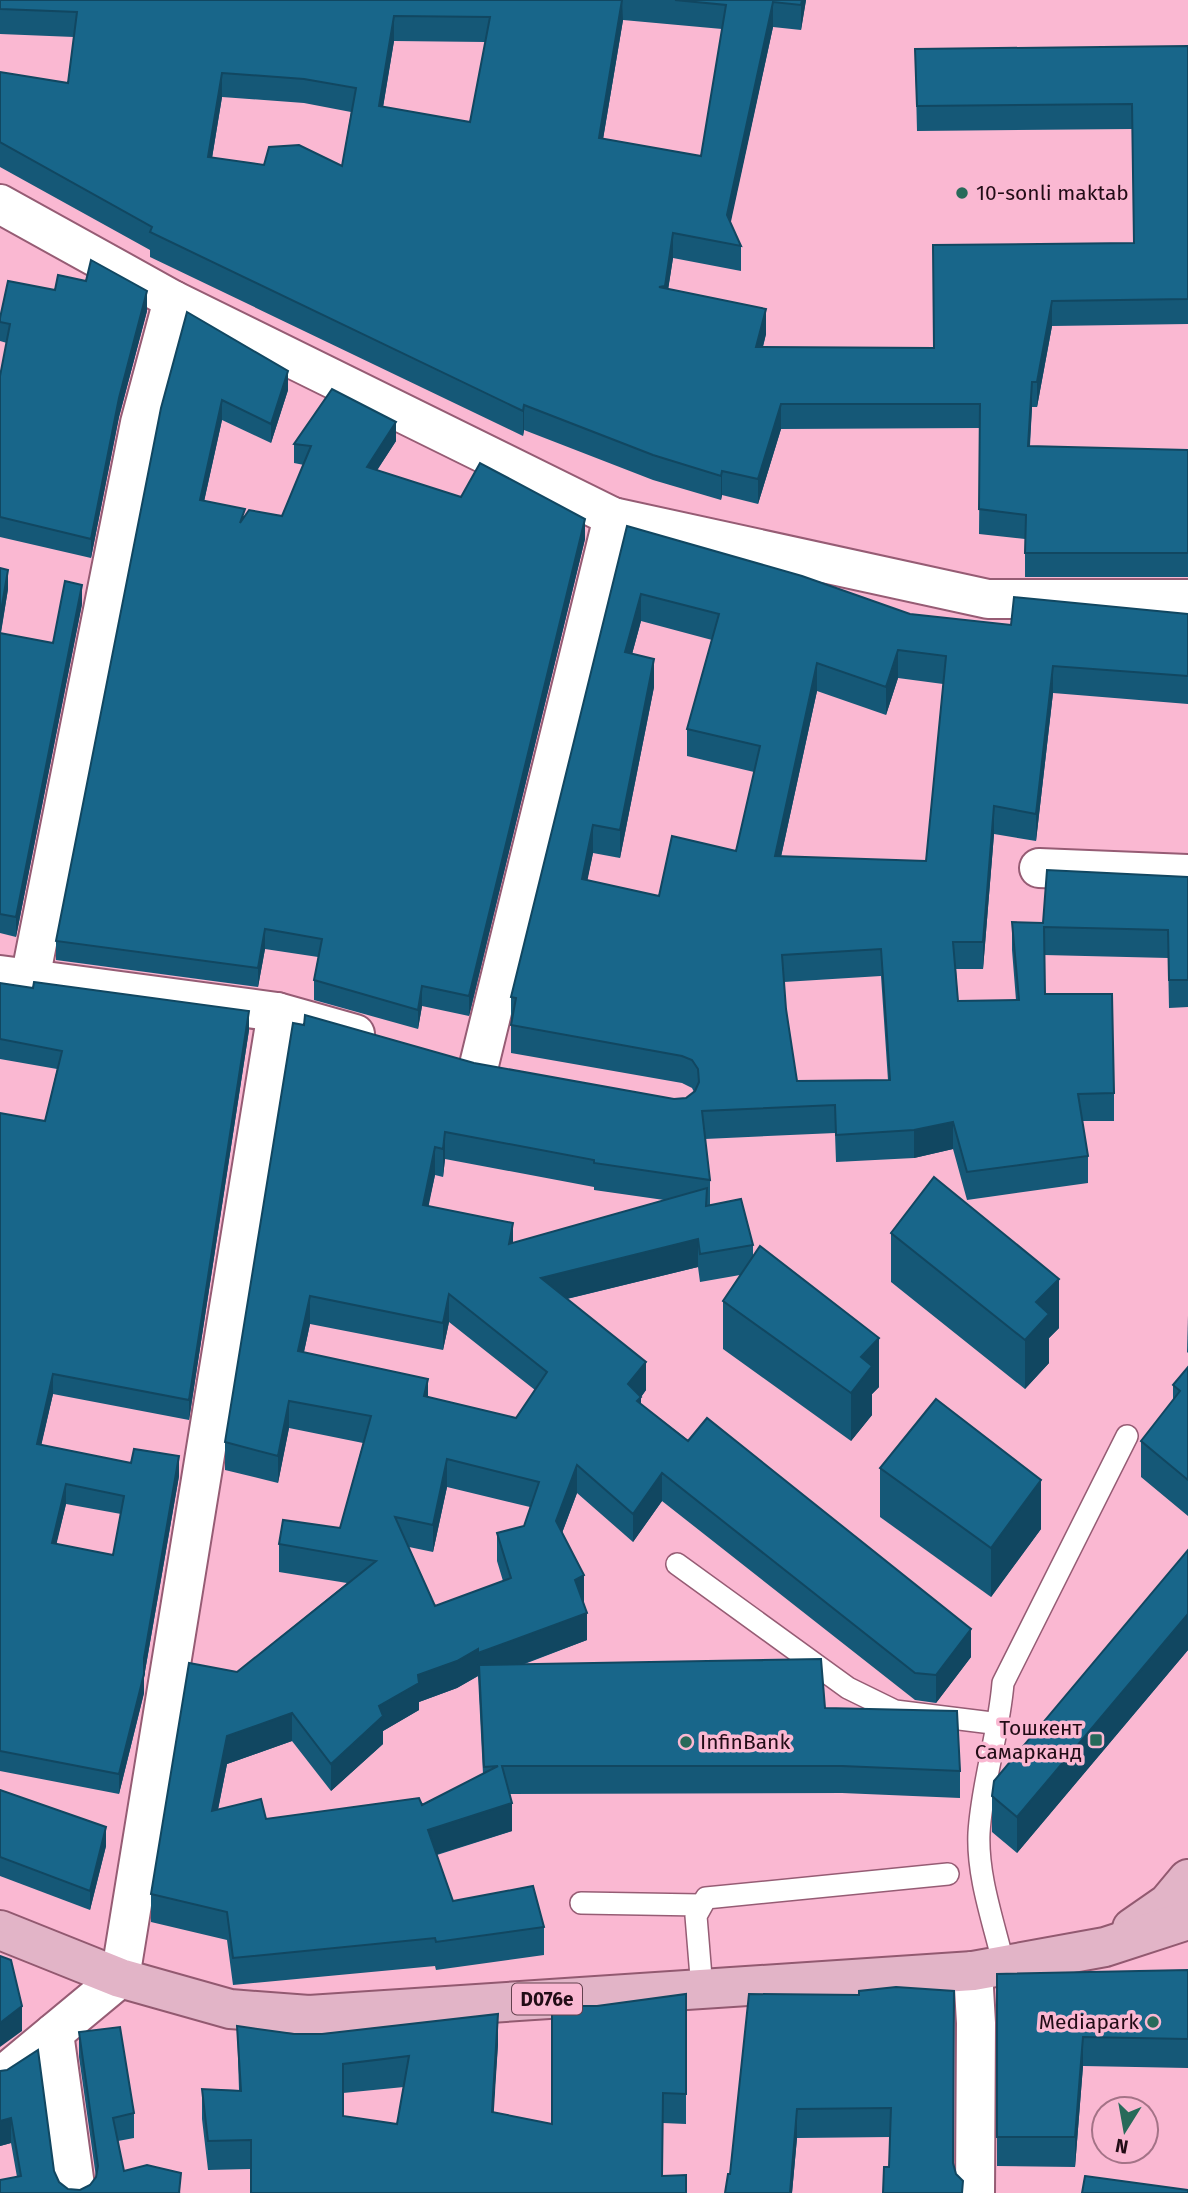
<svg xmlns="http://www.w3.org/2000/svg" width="1188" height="2193" font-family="'Fira Sans',sans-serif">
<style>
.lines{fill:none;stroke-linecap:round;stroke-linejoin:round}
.service-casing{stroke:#965c74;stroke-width:24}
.minor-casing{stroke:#965c74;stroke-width:42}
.primary-casing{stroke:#925970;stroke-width:42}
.service{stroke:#fff;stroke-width:21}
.minor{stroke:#fff;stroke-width:38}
.primary{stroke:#e2b4c7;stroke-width:38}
.wall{fill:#155877;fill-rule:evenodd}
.shaded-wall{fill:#114761}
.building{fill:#18668a;stroke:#114761;stroke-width:2;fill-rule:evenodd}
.poi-dot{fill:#286a5a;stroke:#fab8d2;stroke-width:2.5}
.labels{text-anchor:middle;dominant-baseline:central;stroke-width:7;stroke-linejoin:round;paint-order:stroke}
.shield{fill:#fab8d2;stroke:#63404e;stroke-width:2}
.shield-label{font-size:19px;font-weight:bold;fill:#220c16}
.poi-label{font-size:21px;fill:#220c16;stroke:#fab8d2;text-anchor:start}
</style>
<rect width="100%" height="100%" fill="#fab8d2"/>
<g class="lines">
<defs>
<g id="service">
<path d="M677,1564l171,124 47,23 105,13"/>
<path d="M581,1903l119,2"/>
<path d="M1004,1966c-10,-43 -27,-89 -25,-133 3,-51 20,-99 24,-150l124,-247"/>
<path d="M702,1989l-6,-73 10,-18 242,-24"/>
</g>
<g id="minor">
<path d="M0,204l173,96 440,217 375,82h200"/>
<path d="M1039,868l149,6"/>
<path d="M0,975l277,37 78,22"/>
<path d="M30,979l110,-556 33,-123"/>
<path d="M478,1069l135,-552"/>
<path d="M973,1971l3,52 -1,170"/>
<path d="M54,2033l22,160"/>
<path d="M0,2074l8,-3 112,-93 157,-966"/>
</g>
<g id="primary">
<path d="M1132,1928l36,-25 20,-24"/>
<path d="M0,1930l120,48 110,31 79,6 664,-44 132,-24 83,-27"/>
</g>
</defs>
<use href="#service" class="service-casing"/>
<use href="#minor" class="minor-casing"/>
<use href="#primary" class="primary-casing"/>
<use href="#service" class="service"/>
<use href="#minor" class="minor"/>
<use href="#primary" class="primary"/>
</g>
<g class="wall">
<path d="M0,0h806l-5,30 -28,-3 -43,196 11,23v25l-68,-13 -5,31 98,45 -3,13 171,1 200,-105 -2,-114 -215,2 -2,-82 273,-3v278l-136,2 -15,81h-5l-2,39 158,4v127h-163v-38l-46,-5 1,-106 -199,1 -23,75 -36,-9 -1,5 -68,-20 -129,-50 -1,6 -373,-179v-7l-150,-83v-95l68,11 6,-46 -74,-3zM623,20l99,9 -21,127 -98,-17zM394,41l91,1 -15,80 -87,-15zM222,97l82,6 47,9 -9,54 -78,-1 -52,-7z"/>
<path d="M147,311l-28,106 -28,141 -91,-21v-161l7,-33 -7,-2v-23z"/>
<path d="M288,390l-17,53 -49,-23 -18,81 41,16 37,-1 22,-51 -10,-2v-19l102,-3 -19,29 208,69 -116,477 -47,-10 -4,23 -104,-29v-20l4,-23 -53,-8 -7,38 -202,-27v-19l105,-533z"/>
<path d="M627,526l283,88 101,11 177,-11v90l-135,-11 -17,148 -42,-7 -11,135h-27l2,32 58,-1 -4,-50v-28l31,1 145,-46v130l-19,1 -1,-50 -124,-3 1,39 69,99v28h-32l6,35v27l-121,17 -14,-51 -39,9 -78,4 -1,-29 -130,6 5,41v26l43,39v12l126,130 -7,7v21l-21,26 -128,-92v-48l17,-26 -40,7 -2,-15 -131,32 79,91 -5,7v7l330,253 -35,46 -21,-3 -253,-199 -29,41 -56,-49 -15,40 22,70 3,37 -65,25 303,43 135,63v27l-118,-5 -333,1 3,37 -75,24 16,46 91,26v28l-108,15 -1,-4 -202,19 -6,-45 -76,-18v-28l86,-222 110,-89 -68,-11v-28l61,-16 23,-85 -74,-15 -11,55 -53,-13v-28l68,-419 181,40 200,36 12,-1 8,-6 -2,-4 -10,-5 -171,-30v-56zM641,621l71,19 -25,89v27l67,16 -18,79 -77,45 -72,-16 6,-27 27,5 34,-171 -22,-33zM898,678l45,6 -17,177 -145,-4 36,-166 69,24zM881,976l7,104 -91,1 -11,-72 -2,-27zM445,1159l149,28v3l70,10 -151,43 -85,-37 7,-31 8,2zM449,1322l86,68 -19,28 -88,-21 -124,-45 6,-28 133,26zM447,1487l83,20 -6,19 -27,7v28l6,20 -68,25 -26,-59 24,5zM478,1676l5,98 -61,31 -156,14 -48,-9 9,-46 65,-23 39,50 52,-47v-13l36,-21v-8l38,-14z"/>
<path d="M0,568l8,21 -7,44 52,10 29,-39 -66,333 -16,-4z"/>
<path d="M0,983l249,47 -60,390 -136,-26 -12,51 138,31 -35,201v16l-25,101 -119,-23v-658l45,8 12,-52 -57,-10zM66,1504l55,10 -8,41 -57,-11z"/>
<path d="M891,1233l168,95 -10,10v25l-24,26 -134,-107z"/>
<path d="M1188,1315v38l-1,-1z"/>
<path d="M1188,1367v149l-47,-39v-36l32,-40v-16z"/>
<path d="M880,1468l161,61 -50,68 -111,-80z"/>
<path d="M1188,1550v100l-171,203 -25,-21v-36z"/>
<path d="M0,1790l106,56 -16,64 -90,-34z"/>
<path d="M1188,1970v98l-105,-2 -8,101 -78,-1v-192z"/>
<path d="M686,1994v130l-23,-1v53l23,17 -435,-24 -43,1 -6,-51v-30l37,1 -2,-64 57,8 204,10 -5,68 59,12 45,-118zM404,2087l-7,37 -54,-8v-23z"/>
<path d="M859,1995l94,169 3,10 -67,-7 1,-30 -93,1 -5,55h-67l5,-19z"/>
<path d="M79,2032l55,81v25l-16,3 6,30 57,22h-181l17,-16 -6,-34 -11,3v-75l59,111 9,7 12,1 10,-5 6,-8 -17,-120z"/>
</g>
<g class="shaded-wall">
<path d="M622,0l1,20 -24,143v-25z"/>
<path d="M802,0h4l-5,30v-25z"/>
<path d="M773,2v25l-46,213v-25z"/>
<path d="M394,16v25l-15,90v-25z"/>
<path d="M222,73v24l-14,85v-25z"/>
<path d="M673,233v25l-8,52 -6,-23z"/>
<path d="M147,291v20l-28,106 -28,141v-19l28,-141z"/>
<path d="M1052,301v25l-15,81v-25z"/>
<path d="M766,309v25l-10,38v-25z"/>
<path d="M288,371v19l-17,53v-19z"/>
<path d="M1032,382v25l-4,63v-24z"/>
<path d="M222,400v20l-22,100v-20z"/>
<path d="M781,404v25l-23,75v-25z"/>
<path d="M524,405v25l-1,6v-25z"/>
<path d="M396,422v19l-29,45v-19z"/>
<path d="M722,471v24l-1,5v-24z"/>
<path d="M585,519v20l-116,477v-20z"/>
<path d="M8,570v19l-8,48v-20z"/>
<path d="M82,585v19l-66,333v-20z"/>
<path d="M641,594v27l-16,59v-28z"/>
<path d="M898,650v28l-12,37v-28z"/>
<path d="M654,659v28l-34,171v-28z"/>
<path d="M817,663v28l-42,193v-28z"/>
<path d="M1053,666v27l-17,148v-27z"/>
<path d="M994,806v28l-11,135v-27z"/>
<path d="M593,825v28l-11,54v-28z"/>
<path d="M265,929v20l-7,38v-19z"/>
<path d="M422,986v20l-4,23v-19z"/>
<path d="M249,1011v19l-60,390v-20z"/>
<path d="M953,1122v27l-39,9v-28z"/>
<path d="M445,1132v27l-2,18v-28z"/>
<path d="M435,1147v28l-12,58v-28z"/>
<path d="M513,1223v27l-4,-6z"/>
<path d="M698,1239v28l-157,38v-27z"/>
<path d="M1059,1279v49l-10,10v25l-24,26v-49l11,-38z"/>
<path d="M449,1294v28l-6,28v-27z"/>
<path d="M310,1296v28l-12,55v-28z"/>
<path d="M879,1338v49l-7,7v21l-21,26v-48l10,-36z"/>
<path d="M646,1362v28l-5,7v27l-4,-23 -9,-17z"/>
<path d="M53,1374v20l-16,70v-20z"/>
<path d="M428,1379v28l-4,-11z"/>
<path d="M289,1401v27l-11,55v-27z"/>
<path d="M179,1456v20l-35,201v16l-25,101v-20l25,-116z"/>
<path d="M447,1459v28l-14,65v-27z"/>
<path d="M577,1465v28l-21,56v-28z"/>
<path d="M662,1473v28l-29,41v-28z"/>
<path d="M1041,1480v49l-50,68v-49z"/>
<path d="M66,1484v20l-14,59v-20z"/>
<path d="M584,1575v28l-9,4v-27z"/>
<path d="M587,1613v27l-107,40 -1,-15 -1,16v-28z"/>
<path d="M1188,1614v36l-171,203v-36z"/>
<path d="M971,1629v28l-35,46v-28z"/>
<path d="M478,1649v27l-21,12 -38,14v8l-36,21v13l-52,47v-27l48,-58 39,-31z"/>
<path d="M292,1713v28l-65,23 -15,75v-28l15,-75z"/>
<path d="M512,1803v28l-84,26v-27z"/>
<path d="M106,1827v19l-16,64v-19z"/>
<path d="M22,2006v25l-22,16v-24z"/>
<path d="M498,2014v30l-6,97v-29z"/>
<path d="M1083,2037v29l-8,101v-30z"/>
<path d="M797,2109v29l-5,55h-2z"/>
<path d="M11,2118v25l-11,3v-25z"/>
</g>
<g class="building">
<path d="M0,0h622l-23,138 102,18 25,-151 -51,-5h127l-1,5 -28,-3 -46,213 14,31 -68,-13 -8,53 -6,1 107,22 -10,38 178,1 -1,-103 201,-2 -2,-139 -215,2 -2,-57 273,-3v253l-136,2 -15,81h-5l-4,64 160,4v103h-163l1,-38 -47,-6 1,-105h-199l-23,75 -36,-8 -1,5 -68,-21 -129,-50 -1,6 -373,-179 2,-5 -152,-85v-70l68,11 9,-71 -77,-3zM394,16l96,1 -20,105 -91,-16zM222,73l82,6 52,9 -14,78 -43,-21 -30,2 -5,18 -56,-8z"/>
<path d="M91,260l56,31 -28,107 -28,141 -91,-22v-141l10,-52 -10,-2v-4l8,-37 47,9 3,-15 28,6z"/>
<path d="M187,312l101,59 -17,53 -49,-24 -22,100 45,9 -5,14 9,-13 33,6 29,-70 -17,-2 38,-55 64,33 -29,45 94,30 19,-34 105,56 -116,477 -47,-10 -4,24 -104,-30 8,-41 -57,-10 -7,39 -202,-27 105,-533z"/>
<path d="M627,526l175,50 108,38 101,11 3,-28 174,17v62l-135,-10 -17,148 -42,-8 -11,136h-30l5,59 61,-1 -7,-78 31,1 4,-53 141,7v103h-19l-1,-50 -124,-3 1,67h67l2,99 -36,1 10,62 -121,16 -14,-50 -39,8 -78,5 -1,-30 -133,6 8,69 -116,-17v-3l-149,-28 -2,17 -8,-2 -12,58 90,18 -4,21 198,-56 -1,18 35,-7 12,46 -53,9 -2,-15 -157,39 105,84 -18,22 13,13 -4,4 51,40 19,-23 264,211 -35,46 -21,-2 -253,-200 -29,41 -56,-49 -21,56 28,54 -9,5 12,33 -109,40v-4l-21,12 -39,14 1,8 -40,23 4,10 -52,48 -39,-51 -65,23 -15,75 49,-12 5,20 153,-21 3,7 76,-39 -14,1 -5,-102 342,-6 4,49 132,3 3,60 -118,-5h-340l10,37 -84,27 25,71 80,-15 11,41 -108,15 -1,-4 -202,20 -6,-46 -76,-18 38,-231 48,9 139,-111 -97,-17 4,-24 57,8 31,-112 -82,-15 -11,55 -53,-14 68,-419 11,2 1,-10 169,48 200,36 12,-1 9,-7 4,-9 -1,-13 -6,-9 -10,-4 -171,-31 5,-27 -5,-1zM641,594l78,20 -32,115 73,17 -24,105 -64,-15 -13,60 -77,-17 11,-54 27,5 34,-171 -29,-7zM898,650l48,6 -20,205 -151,-5 42,-193 69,24zM881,949l9,131 -93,1 -11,-72 -4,-54zM449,1294l98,78 -31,46 -92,-22 4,-17 -130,-28 12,-55 133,27zM447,1459l92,23 -15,44 -27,7 14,45 -76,28 -40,-89 38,8z"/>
<path d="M0,568l8,2 -8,47z"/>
<path d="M65,581l17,4 -66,332 -16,-3v-281l53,10z"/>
<path d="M34,982l215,29 -60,389 -136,-26 -16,70 94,19 3,-14 45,7 -35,202v16l-25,100 -119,-23v-638l45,8 17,-70 -62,-12v-56l33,5zM66,1484l58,12 -11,59 -61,-12z"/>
<path d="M934,1177l125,102 -23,23 13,12 -24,26 -134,-107z"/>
<path d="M760,1246l119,92 -18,19 11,9 -21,27 -128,-92z"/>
<path d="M1188,1367v113l-47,-39 39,-50 -7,-6z"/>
<path d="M936,1399l105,81 -50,68 -111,-80z"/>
<path d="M1188,1550v64l-171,203 -25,-21 2,-15z"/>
<path d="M0,1790l106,37 -16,64 -90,-34z"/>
<path d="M0,1956l11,4 11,46 -22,17z"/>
<path d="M1188,1970v69l-105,-2 -8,100h-78v-163z"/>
<path d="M896,1987l58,4 -1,172 3,11 7,7 -1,12h-79l1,-26h5l2,-59 -94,1 -7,84h-65l3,-19h2l19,-180 110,1v-4z"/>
<path d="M686,1994v100l-23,-1 -1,83 24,-1v18h-435v-53l-43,1 -6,-52 39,2 -4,-65 57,8h28l176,-20 -6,98 60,12v-118h45zM409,2056l-12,68 -54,-8v-52z"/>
<path d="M120,2027l14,86 -21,5 11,53 23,-6 34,8 -2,20h-179v-13l21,-4 -10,-58 -11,3v-50l7,-1 31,-20 16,121 5,11 9,7 12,1 10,-5 6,-8 2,-11 -19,-134z"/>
<path d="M1085,2176l103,14v3h-106z"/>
</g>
<g class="poi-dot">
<circle cx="962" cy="193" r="7"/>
<rect x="1089" y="1733" width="14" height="14" rx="3.5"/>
<circle cx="686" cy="1742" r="7"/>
<circle cx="1153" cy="2022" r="7"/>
</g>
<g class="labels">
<rect class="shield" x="512" y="1983.5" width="70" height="31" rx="5"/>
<g class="shield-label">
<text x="547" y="1999">D076e</text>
</g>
<g class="poi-label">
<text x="976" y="193">10-sonli maktab</text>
<text x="1082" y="1728" text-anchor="end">Тошкент<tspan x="1082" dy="24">Самарканд</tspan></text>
<text x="700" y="1742">InfinBank</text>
<text x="1139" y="2022" text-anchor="end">Mediapark</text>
</g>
</g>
<g transform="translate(1125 2130) rotate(191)"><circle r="33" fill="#fab8d2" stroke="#a47387" stroke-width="2"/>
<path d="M0-5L12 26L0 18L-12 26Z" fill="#286a5a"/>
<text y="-10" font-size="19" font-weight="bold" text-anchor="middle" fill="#220c16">N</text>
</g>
</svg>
